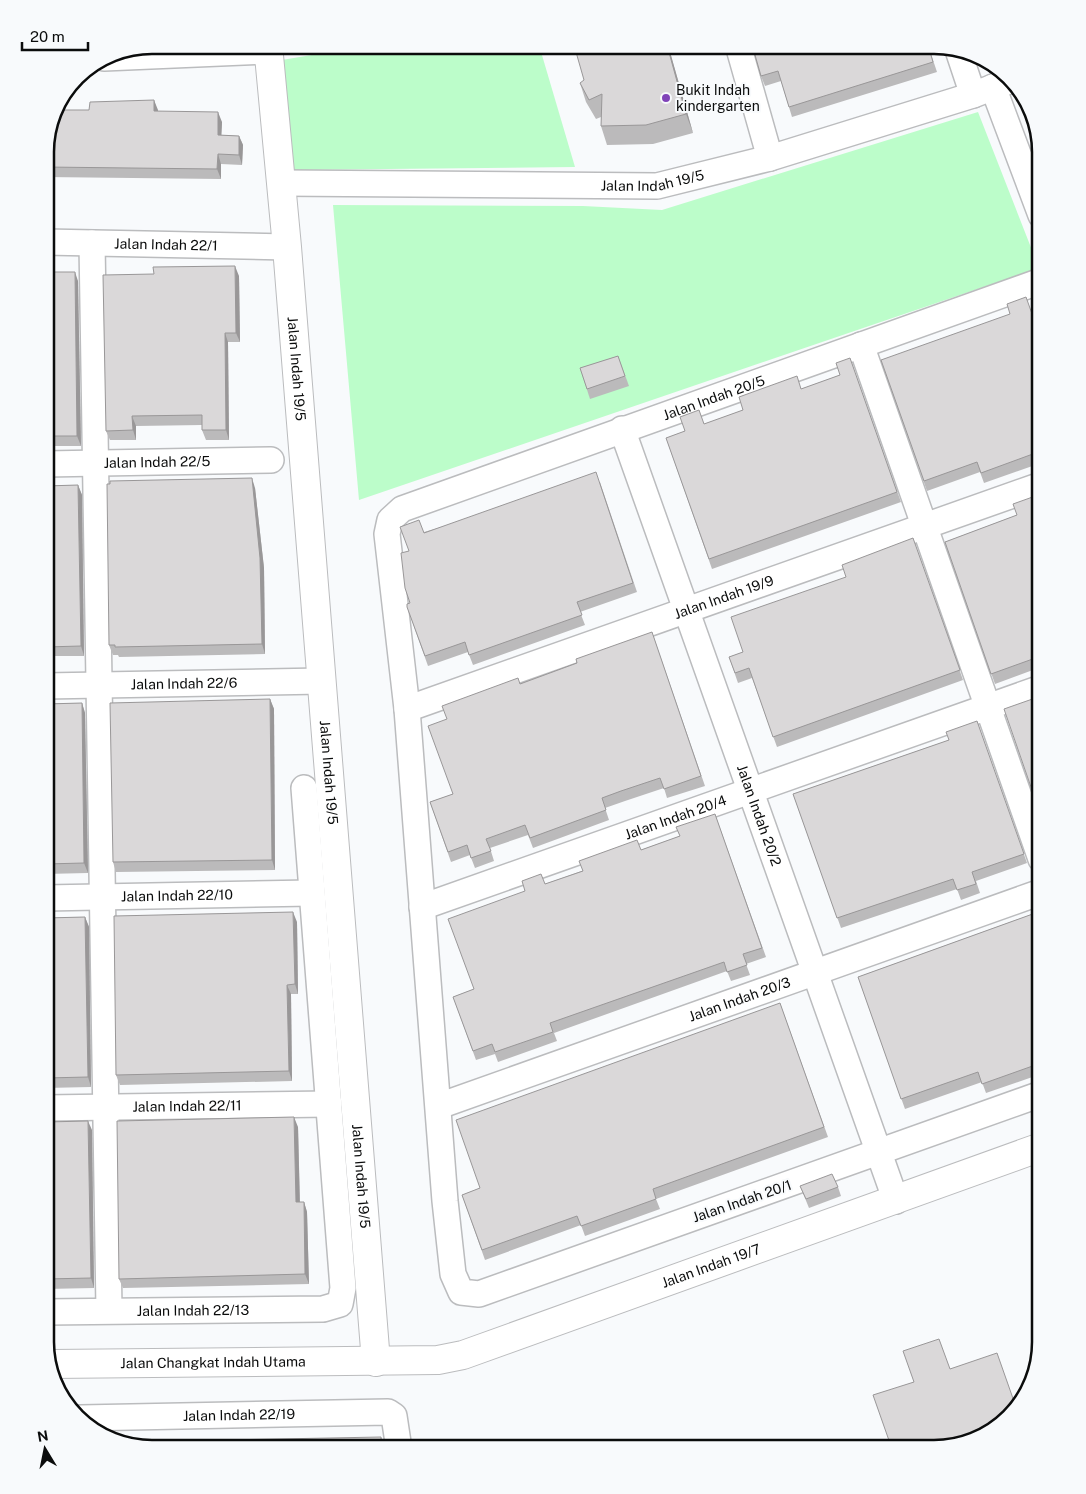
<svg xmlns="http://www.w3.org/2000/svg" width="1086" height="1494" font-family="'Public Sans',sans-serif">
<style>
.green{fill:#bcfdca}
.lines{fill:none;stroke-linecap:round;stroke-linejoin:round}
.minor-casing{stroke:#bbbcbe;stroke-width:28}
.tertiary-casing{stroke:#bbbcbe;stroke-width:30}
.minor{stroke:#fff;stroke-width:25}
.tertiary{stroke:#fff;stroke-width:28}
.wall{fill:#bbbabb}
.shaded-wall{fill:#999798}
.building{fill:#dad8d9;stroke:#999798}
.poi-dot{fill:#8043b8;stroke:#f8fafc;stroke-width:2}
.labels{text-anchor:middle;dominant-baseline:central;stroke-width:4;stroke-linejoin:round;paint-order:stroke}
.poi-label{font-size:14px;fill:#0b0c0c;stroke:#f8fafc;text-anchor:start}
.street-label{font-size:14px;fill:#0b0c0c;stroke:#f8fafc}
.rim{fill:none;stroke:#0b0c0c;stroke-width:2.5}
</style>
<rect width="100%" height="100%" fill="#f8fafc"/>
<g class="green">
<path d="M371,45h168l36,122 -286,3 -13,-109z"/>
<path d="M978,112l61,156 -680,232 -26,-295 250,1 79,4z"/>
</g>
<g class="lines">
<defs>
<g id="minor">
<path d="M738,45l32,113"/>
<path d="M958,50l15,45"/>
<path d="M104,58l165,-7"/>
<path d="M993,87l48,128"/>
<path id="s1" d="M282,183l375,3 113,-28 203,-63 36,-14"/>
<path id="s2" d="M45,242l242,5"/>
<path d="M92,243l17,1067"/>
<path d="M861,345l180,514"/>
<path id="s3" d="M622,429l274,772"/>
<path id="s4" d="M45,464l226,-4"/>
<path id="s5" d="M45,686l277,-5"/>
<path id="s6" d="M407,709l634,-224"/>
<path id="s7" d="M45,898l266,-5"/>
<path id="s8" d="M422,907l619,-219"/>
<path id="s9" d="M1041,1094l-562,200 -18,-2 -8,-18 -8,-73 -38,-492 -20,-175 3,-14 12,-11 639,-228"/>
<path id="s10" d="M439,1106l602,-214"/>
<path id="s11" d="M45,1108l284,-4"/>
<path id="s12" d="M45,1312l278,-3 17,-5 3,-16 -39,-500"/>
<path id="s13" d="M81,1418l307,-6 6,4 5,33"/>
</g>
<g id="tertiary">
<path id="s14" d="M268,45l19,202 89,1115"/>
<path id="s15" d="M51,1364l387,-4 25,-5 578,-208"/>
</g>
</defs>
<use href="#minor" class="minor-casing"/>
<use href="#tertiary" class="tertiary-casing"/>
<use href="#minor" class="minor"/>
<use href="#tertiary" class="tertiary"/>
</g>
<g class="wall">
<path d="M668,45l25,88 -40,11 -46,1 -6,-19v-9l-5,2 -10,-17 -6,-19z"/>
<path d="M761,45h167l9,27 -145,45 -11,-36 -16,5 -4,-10 3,-24z"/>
<path d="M154,100l3,11 65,11 -1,13 18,1 4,9 -1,20 -21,-1v15l-176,-2v-33l44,-34z"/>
<path d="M45,272l33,9 3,165h-36z"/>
<path d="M239,276l1,66h-12l1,98h-23l-4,-10v-5l-66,1v14h-26l-4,-9z"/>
<path d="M1041,339v124l-57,20 -4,-11 -53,19 -46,-131z"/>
<path d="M618,356l11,30 -39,13 -10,-31z"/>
<path d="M850,358l51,144 -189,67 -46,-131 174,-63z"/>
<path d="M600,482l37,110 -57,20 5,13 -112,40 -5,-13 -40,14 -21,-59 3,-4 -1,-52 15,-19z"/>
<path d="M78,485l4,10 2,161h-39v-170z"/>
<path d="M255,488l9,80 1,86 -146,3 -1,-2h-5l-4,-10z"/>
<path d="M1041,494v173l-46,17 -50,-142 72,-27z"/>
<path d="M913,538l50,142 -186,67 -25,-69 -14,5 -9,-26 14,-5 103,-75z"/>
<path d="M652,632l53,154 -38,12 -3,-10 -39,13 -20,7 4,12 -76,28 -5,-13 -38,13 4,13 -19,7 -5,-13 -19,7 -21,-60 23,-8 -6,-75 73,-35 57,-21z"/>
<path d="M270,699l4,10 1,161 -159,2 -3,-10z"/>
<path d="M82,703l3,10 3,160 -43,1v-170z"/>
<path d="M977,721l50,142 -51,18 4,12 -19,7 -4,-11 -116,39 -48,-134 156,-54z"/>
<path d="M715,814l51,143 -20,7 4,11 -19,6 -4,-10 -173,62 3,8 -59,21 -3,-8 -19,6 -23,-63 21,-8 71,-105 135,-48z"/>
<path d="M1041,911v163l-55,19 -4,-11 -77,27 -47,-132z"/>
<path d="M85,917l4,10 2,160 -46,1v-170z"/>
<path d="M297,922l1,72h-7l1,87 -172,4 -4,-10z"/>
<path d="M780,1003l48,134 -172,62 4,10 -75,27 -4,-11 -96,35 -23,-65 18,-7z"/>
<path d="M45,1122l47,8 2,158 -49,1z"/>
<path d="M298,1127l2,75h4l3,10 2,72 -186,4 -4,-9z"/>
<path d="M800,1186l38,1 3,9 -32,12z"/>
</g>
<g class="shaded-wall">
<path d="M667,45h1l25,88 -7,-19z"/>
<path d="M154,100l4,10 -1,11 -3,-10z"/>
<path d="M218,112l4,10 -1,23 -3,-10z"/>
<path d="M239,136l4,9 -1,20 -3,-10z"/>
<path d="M218,154l3,10v15l-4,-10z"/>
<path d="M235,266l4,10 1,66 -4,-9z"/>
<path d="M75,272l3,9 3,165 -4,-10z"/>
<path d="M225,333l3,9 1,98 -3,-10z"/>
<path d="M132,416l4,10v14l-3,-10z"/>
<path d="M252,478l3,10 9,80 1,86 -3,-10z"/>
<path d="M78,485l4,10 2,161 -3,-10z"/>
<path d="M270,699l4,10 1,161 -3,-10z"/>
<path d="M82,703l3,10 3,160 -4,-10z"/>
<path d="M293,912l4,10 1,72 -3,-10z"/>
<path d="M85,917l4,10 2,160 -3,-10z"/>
<path d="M287,985l4,9 1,87 -3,-10z"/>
<path d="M294,1117l4,10 2,85 -4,-10z"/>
<path d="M88,1121l4,9 2,158 -3,-10z"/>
<path d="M304,1202l3,10 2,72 -4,-10z"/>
<path d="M381,1437l3,10v2h-3z"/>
</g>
<g class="building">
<path d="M574,45h93l19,69 -40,11 -45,1 1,-32 -13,6 -9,-17 4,-3z"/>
<path d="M761,45h167l5,17 -144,45 -11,-36 -17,5 -6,-21 9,-3z"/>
<path d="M154,100v11l64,1v23l21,1v19l-21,-1 -1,15 -172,-2v-23l9,-34h35l1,-8z"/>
<path d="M235,266l1,67h-11l1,97h-24v-15l-70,1 1,14 -27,1 -3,-156 51,-1 -1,-7z"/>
<path d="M45,272h30l2,164h-32z"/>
<path d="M1026,297l15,42v112l-60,22 -4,-11 -53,19 -43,-121 129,-46 -3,-10z"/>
<path d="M618,356l7,20 -38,13 -7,-21z"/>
<path d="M850,358l47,134 -188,67 -43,-121 19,-7 -5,-14 19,-7 5,14 39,-14 -4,-13 58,-21 4,13 39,-14 -4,-12z"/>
<path d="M596,472l37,111 -56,19 5,13 -113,40 -4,-13 -40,14 -18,-49v-3l3,-1 -5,-15 -4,-35 8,-2 -9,-24 19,-7 5,13z"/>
<path d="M252,478l8,80 2,86 -147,3v-2h-6l-2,-161h3v-3z"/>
<path d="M78,485l3,161 -36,1v-161z"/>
<path d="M1041,494v162l-50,18 -46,-132 72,-27 -4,-11z"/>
<path d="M913,538l47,132 -187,67 -24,-69 -14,5 -6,-16 14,-5 -12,-35 115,-40 -4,-12z"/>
<path d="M652,632l49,144 -37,13 -4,-11 -39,13 -19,7 4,12 -76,28 -5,-13 -39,14 5,12 -20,7 -4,-13 -19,7 -18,-50 23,-8 -25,-68 19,-7 -5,-13 76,-28 2,6 57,-21 -1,-4z"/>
<path d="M1041,696v120l-37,-107z"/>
<path d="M270,699l2,161 -159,2 -3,-159z"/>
<path d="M82,703l2,160 -39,1v-160z"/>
<path d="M977,721l47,133 -52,18 4,12 -19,6 -4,-11 -116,39 -44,-124 156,-54 -3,-8z"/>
<path d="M715,814l47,134 -19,6 4,11 -20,7 -3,-10 -174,61 3,9 -58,20 -3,-8 -19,7 -20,-54 21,-8 -26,-70 77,-28 -3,-10 19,-7 4,10 38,-13 -4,-10 58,-21 4,10 39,-14 -4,-9z"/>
<path d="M1041,911v152l-59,21 -4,-12 -77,27 -43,-122z"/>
<path d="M293,912l2,72 -8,1 2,86 -173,4 -2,-159z"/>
<path d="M85,917l3,160 -43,1v-160z"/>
<path d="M780,1003l44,124 -171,62 3,10 -75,27 -4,-10 -95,34 -20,-55 18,-7 -24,-68z"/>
<path d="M294,1117l2,85h8l1,72 -186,5 -2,-158z"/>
<path d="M88,1121l3,157 -46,1v-157z"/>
<path d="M832,1174l6,13 -32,12 -6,-13z"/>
<path d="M939,1339l11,30 47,-16 19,54 -28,28 -53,14h-43l-19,-54 41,-13 -11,-31z"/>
<path d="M381,1437v12h-236l-24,-7z"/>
</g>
<circle class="poi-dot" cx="666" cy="98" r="5"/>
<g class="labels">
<g class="poi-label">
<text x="676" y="90">Bukit Indah<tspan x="676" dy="16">kindergarten</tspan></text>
</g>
<g class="street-label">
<text stroke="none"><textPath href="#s1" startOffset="371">Jalan Indah 19/5</textPath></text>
<text stroke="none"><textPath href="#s2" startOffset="121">Jalan Indah 22/1</textPath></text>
<text stroke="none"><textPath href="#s14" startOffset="325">Jalan Indah 19/5</textPath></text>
<text stroke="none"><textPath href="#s9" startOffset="1739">Jalan Indah 20/5</textPath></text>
<text stroke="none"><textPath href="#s4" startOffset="112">Jalan Indah 22/5</textPath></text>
<text stroke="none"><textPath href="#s6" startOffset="336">Jalan Indah 19/9</textPath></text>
<text stroke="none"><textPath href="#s5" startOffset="139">Jalan Indah 22/6</textPath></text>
<text stroke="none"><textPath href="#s14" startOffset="730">Jalan Indah 19/5</textPath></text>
<text stroke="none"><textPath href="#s3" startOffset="410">Jalan Indah 20/2</textPath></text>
<text stroke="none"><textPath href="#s8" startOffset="269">Jalan Indah 20/4</textPath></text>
<text stroke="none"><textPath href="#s7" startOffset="132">Jalan Indah 22/10</textPath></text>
<text stroke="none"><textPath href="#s10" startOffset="319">Jalan Indah 20/3</textPath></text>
<text stroke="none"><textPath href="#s11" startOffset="142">Jalan Indah 22/11</textPath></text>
<text stroke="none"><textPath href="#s14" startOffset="1135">Jalan Indah 19/5</textPath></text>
<text transform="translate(742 1201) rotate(-19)">Jalan Indah 20/1</text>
<text stroke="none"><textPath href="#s15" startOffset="676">Jalan Indah 19/7</textPath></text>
<text stroke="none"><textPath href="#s12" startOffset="148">Jalan Indah 22/13</textPath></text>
<text stroke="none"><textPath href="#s15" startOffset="162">Jalan Changkat Indah Utama</textPath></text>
<text stroke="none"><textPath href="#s13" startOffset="158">Jalan Indah 22/19</textPath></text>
</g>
</g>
<path d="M0 0H1086V1494H0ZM152 54H934A98 98 0 0 1 1032 152V1342A98 98 0 0 1 934 1440H152A98 98 0 0 1 54 1342V152A98 98 0 0 1 152 54Z" fill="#f8fafc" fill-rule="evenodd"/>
<path class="rim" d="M152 54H934A98 98 0 0 1 1032 152V1342A98 98 0 0 1 934 1440H152A98 98 0 0 1 54 1342V152A98 98 0 0 1 152 54Z"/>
<g transform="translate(45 1449) rotate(350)" stroke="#f8fafc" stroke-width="4" paint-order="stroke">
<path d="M0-4L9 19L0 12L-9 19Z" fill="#0b0c0c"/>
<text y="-8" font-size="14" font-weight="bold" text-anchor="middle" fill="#0b0c0c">N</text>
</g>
<path d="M22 42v8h66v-8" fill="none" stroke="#0b0c0c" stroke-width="2.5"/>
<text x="30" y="42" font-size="15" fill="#0b0c0c" stroke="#f8fafc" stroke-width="4" paint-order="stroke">20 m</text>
</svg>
